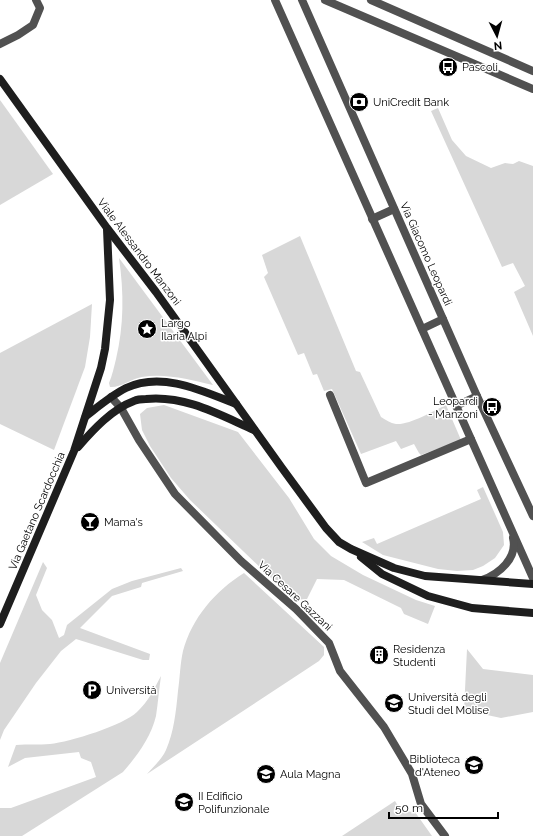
<svg xmlns="http://www.w3.org/2000/svg" width="533" height="836" font-family="Raleway,sans-serif">
<style>
.green{fill:#d8d8d8}
.lines{fill:none;stroke-linecap:round;stroke-linejoin:round}
.street{stroke:#515151;stroke-width:8}
.secondary{stroke:#1e1e1e;stroke-width:8}
.labels{text-anchor:middle;dominant-baseline:central;stroke-width:3;stroke-linejoin:round;paint-order:stroke}
.poi-label{font-size:11px;fill:#000;stroke:#fff;text-anchor:start}
.street-label{font-size:11px;fill:#000;stroke:#fff}
</style>
<rect width="100%" height="100%" fill="#fff"/>
<g class="green">
<path d="M0,100l53,74 -53,31z"/>
<path d="M438,108l14,32 14,16 25,12 14,-5 8,1 6,-3 14,5v170l-19,-44 11,-6 -12,-23 -11,4 -71,-156z"/>
<path d="M300,236l56,135 4,1 21,45c5,3 9,6 15,7 14,1 37,-13 50,-19l15,35 -40,15 -2,-2 -5,-9 -13,5 -5,-8 -35,13 -29,-65 -8,2 -7,-17 -4,1 -9,-22 -6,2 -34,-78 4,-4 -6,-18z"/>
<path d="M119,258l94,127c-23,-5 -47,-12 -71,-8 -11,2 -22,11 -32,10l-1,-4c3,-7 5,-16 7,-24 8,-33 8,-67 3,-101z"/>
<path d="M92,304l-2,33 -5,30 -31,83 -54,-26v-71z"/>
<path d="M164,405l74,27 51,66 25,41 17,17 32,19 53,25 19,6 -7,18 -24,-10 -3,-6 -57,-28 -27,-1 -10,20 -13,1 -104,-100 -19,-22 -21,-32 -8,-16 -2,-16 7,-6z"/>
<path d="M483,487l20,45 1,13 -9,13 -12,8 -10,4 -16,1 -19,-2 -55,-14 -21,-13 12,-4 3,6 104,-45 -4,-9z"/>
<path d="M43,562l4,6 -11,27 6,15 10,10 7,18 5,-3 3,-10 45,-36 20,-8 49,-13 2,3 -41,12 -1,4 -29,9 -32,32 70,26 -1,6h-6l-67,-21 -15,12 -25,32 -32,47 -4,10v-77z"/>
<path d="M244,573l80,74v8l-5,6 -172,113c6,-7 15,-15 19,-24 8,-18 10,-39 12,-59 2,-13 2,-27 5,-40 9,-33 32,-60 61,-78z"/>
<path d="M467,649l16,20 50,6v37l-32,6 -37,-8z"/>
<path d="M161,676c-2,13 -3,27 -5,40 -5,21 -19,40 -33,56l-101,64h-22v-28h11l85,-31 -5,-15 -10,-4 -2,-6 -54,6 -17,9 8,-22c12,-1 23,0 34,-1 20,-2 74,-19 87,-32 11,-10 17,-23 24,-36z"/>
<path d="M395,801l6,10 14,1 17,24h-90z"/>
</g>
<g class="lines">
<g class="street">
<path d="M275,0l258,578"/>
<path d="M302,0l175,396 56,120"/>
<path d="M325,0l208,89"/>
<path d="M371,0l162,71"/>
<path d="M0,44l18,-9 15,-10 7,-17 -4,-8"/>
<path d="M372,219l22,-10"/>
<path d="M422,329l21,-10"/>
<path d="M330,395l36,88 105,-44"/>
<path d="M111,397l10,11 18,32 36,54 66,67 55,48 33,34 11,28 44,56 28,47 9,30 24,32"/>
<path d="M456,406l21,-10"/>
<path d="M482,580c17,-6 36,-22 31,-42"/>
</g>
<g class="secondary">
<path d="M0,79l107,149 49,64 126,176 44,60 13,14 12,7 43,19 31,8 108,8"/>
<path d="M86,416c13,-10 26,-21 40,-28 36,-17 77,3 110,16"/>
<path d="M78,447c15,-17 34,-38 56,-46 4,-2 8,-2 12,-2 39,-4 74,16 108,31"/>
<path d="M361,557l21,17 46,22 44,12 61,5"/>
<path d="M0,624l74,-173 27,-83 4,-19 5,-49 -3,-71"/>
</g>
</g>
<defs>
<symbol id="bus-disc" viewBox="-11 -11 22 22"><circle r="9.5" fill="#000" stroke="#fff"/><path d="M-5-6H5V4H4V6H2V4H-2V6H-4V4H-5ZM-3.5-4V0h7V-4ZM-3.5 1.2v1.5H-2V1.2ZM2 1.2v1.5H3.5V1.2Z" fill="#fff"/></symbol>
<symbol id="bank-disc" viewBox="-11 -11 22 22"><circle r="9.5" fill="#000" stroke="#fff"/><path d="M-6-4H6V4H-6ZM0-2.3a2.3 2.3 0 1 0 0 4.6a2.3 2.3 0 1 0 0-4.6Z" fill="#fff"/></symbol>
<symbol id="sight-disc" viewBox="-11 -11 22 22"><circle r="9.5" fill="#000" stroke="#fff"/><path d="M0-6L1.8-2.2L6-1.7L2.9 1.2L3.7 5.4L0 3.3L-3.7 5.4L-2.9 1.2L-6-1.7L-1.8-2.2Z" fill="#fff"/></symbol>
<symbol id="bar-disc" viewBox="-11 -11 22 22"><circle r="9.5" fill="#000" stroke="#fff"/><path d="M-6-5H6L.8 .8V4.5H3.5V6h-7V4.5H-.8V.8Z" fill="#fff"/></symbol>
<symbol id="building-disc" viewBox="-11 -11 22 22"><circle r="9.5" fill="#000" stroke="#fff"/><path d="M-4-6H4V6H1V3H-1V6H-4ZM-2.5-4.3h1.7v1.8h-1.7ZM.8-4.3h1.7v1.8H.8ZM-2.5-1h1.7V.8h-1.7ZM.8-1h1.7V.8H.8Z" fill="#fff"/></symbol>
<symbol id="parking-disc" viewBox="-11 -11 22 22"><circle r="9.5" fill="#000" stroke="#fff"/><path d="M-3.5-5.5H1a3.5 3.5 0 0 1 0 7H-1V5.5H-3.5ZM-1-3.4V-.6H.8a1.4 1.4 0 0 0 0-2.8Z" fill="#fff"/></symbol>
<symbol id="university-disc" viewBox="-11 -11 22 22"><circle r="9.5" fill="#000" stroke="#fff"/><path d="M0-5L7-2L0 1L-7-2ZM-4 1L0 2.5L4 1V4Q0 6-4 4Z" fill="#fff"/></symbol>
</defs>
<g fill-rule="evenodd">
<use href="#bus-disc" x="437" y="56" width="22" height="22"/>
<use href="#bank-disc" x="348" y="91" width="22" height="22"/>
<use href="#sight-disc" x="136" y="318" width="22" height="22"/>
<use href="#bus-disc" x="481" y="396" width="22" height="22"/>
<use href="#bar-disc" x="79" y="511" width="22" height="22"/>
<use href="#building-disc" x="368" y="644" width="22" height="22"/>
<use href="#parking-disc" x="81" y="679" width="22" height="22"/>
<use href="#university-disc" x="383" y="692" width="22" height="22"/>
<use href="#university-disc" x="463" y="754" width="22" height="22"/>
<use href="#university-disc" x="255" y="763" width="22" height="22"/>
<use href="#university-disc" x="173" y="791" width="22" height="22"/>
</g>
<g class="labels">
<g class="poi-label">
<text x="462" y="67">Pascoli</text>
<text x="373" y="102">UniCredit Bank</text>
<text x="161" y="323">Largo<tspan x="161" dy="13">Ilaria Alpi</tspan></text>
<text x="478" y="401" text-anchor="end">Leopardi<tspan x="478" dy="13">- Manzoni</tspan></text>
<text x="104" y="522">Mama's</text>
<text x="393" y="649">Residenza<tspan x="393" dy="13">Studenti</tspan></text>
<text x="106" y="690">Università</text>
<text x="408" y="697">Università degli<tspan x="408" dy="13">Studi del Molise</tspan></text>
<text x="460" y="759" text-anchor="end">Biblioteca<tspan x="460" dy="13">d'Ateneo</tspan></text>
<text x="280" y="774">Aula Magna</text>
<text x="198" y="796">II Edificio<tspan x="198" dy="13">Polifunzionale</tspan></text>
</g>
<g class="street-label">
<text transform="translate(139 252) rotate(53)">Viale Alessandro Manzoni</text>
<text transform="translate(426 254) rotate(66)">Via Giacomo Leopardi</text>
<text transform="translate(37 511) rotate(-67)">Via Gaetano Scardocchia</text>
<text transform="translate(295 596) rotate(43)">Via Cesare Gazzani</text>
</g>
</g>
<g transform="translate(497 36) rotate(174)" stroke="#ffffff" stroke-width="3" paint-order="stroke">
<path d="M0-3L7 15L0 10L-7 15Z" fill="#000000"/>
<text y="-6" font-size="11" font-weight="bold" text-anchor="middle" fill="#000000">N</text>
</g>
<path d="M389 812v6h109v-6" fill="none" stroke="#000000" stroke-width="2"/>
<text x="395" y="812" font-size="12" fill="#000000" stroke="#ffffff" stroke-width="3" paint-order="stroke">50 m</text>
</svg>
